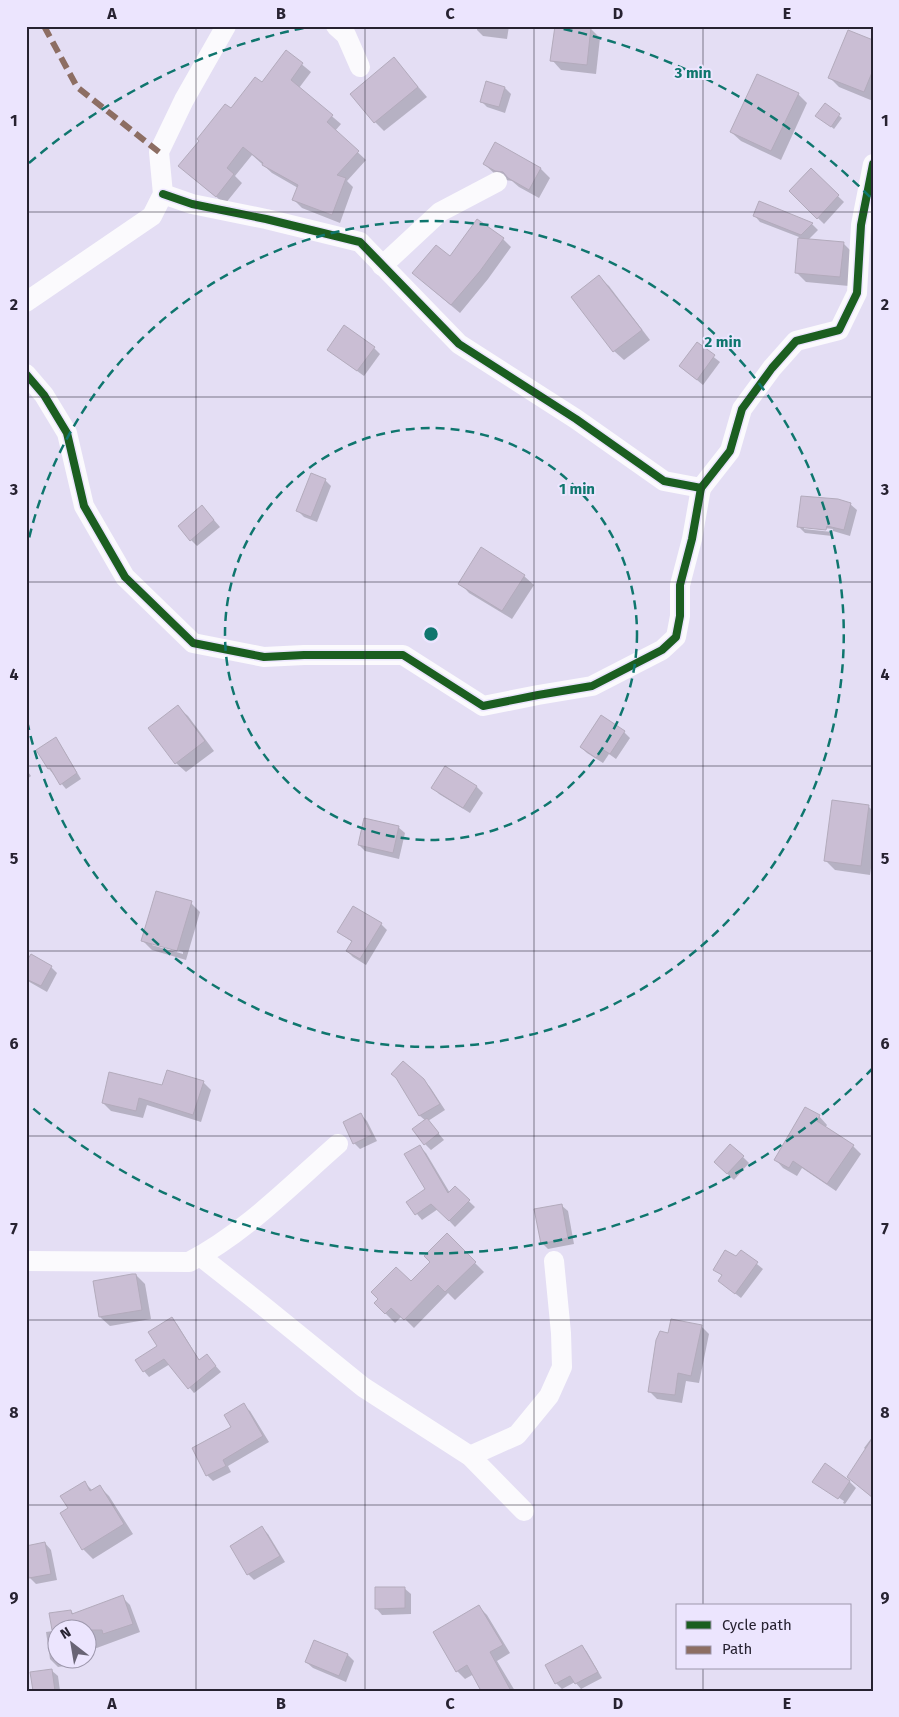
<svg xmlns="http://www.w3.org/2000/svg" width="899" height="1717" font-family="'Fira Sans',sans-serif">
<style>
.shadow{fill:#0003;fill-rule:evenodd}
.building{fill:#cabed4;stroke:#b3abbc}
.lines{fill:none;stroke-linecap:round;stroke-linejoin:round}
.minor{stroke:#fbfafd;stroke-width:20}
.quiet{stroke:#8d6e63;stroke-width:6;stroke-dasharray:12 6;stroke-linecap:butt}
.cycleway-casing{stroke:#ece5fe;stroke-width:11}
.cycleway{stroke:#1b5e20;stroke-width:8}
.grid{fill:none;stroke:#272231;stroke-width:1;stroke-opacity:0.55}
.ring{fill:none;stroke:#0f766e;stroke-width:2.5;stroke-dasharray:9 6}
.centre{fill:#0f766e;stroke:#ece5fe;stroke-width:2.5}
.ring-label{font-size:15px;text-anchor:middle;font-weight:bold;fill:#0f766e;stroke:#ece5fe;stroke-width:4;stroke-linejoin:round;paint-order:stroke}
.neatline{fill:none;stroke:#272231;stroke-width:2}
.grid-label{font-size:16px;text-anchor:middle;font-weight:bold;fill:#272231}
</style>
<rect width="100%" height="100%" fill="#e4def4"/>
<g class="shadow">
<path d="M477,26h32l-2,13 -24,-3 -6,-6z"/>
<path d="M556,26l34,2 10,10 -4,36 -35,-4 -9,-10z"/>
<path d="M873,42v59l-34,-14 -9,-9z"/>
<path d="M287,52l24,20 -12,16 42,36 -6,7 31,29 -19,21 6,6 -13,36 -38,-15 -8,-8 4,-12 -26,-15 -20,-18 -17,21 7,7 -17,21 -37,-30 43,-64 31,-26z"/>
<path d="M394,59l33,38 -43,34 -9,-9z"/>
<path d="M505,88l6,6 -6,19 -18,-6 -6,-6z"/>
<path d="M798,94l9,9 -26,57 -40,-19 -10,-9z"/>
<path d="M825,105l17,13 -8,11 -14,-11z"/>
<path d="M495,144l46,25 9,9 -11,20 -20,-11 -7,-6 -6,-1 -12,-7 -10,-9z"/>
<path d="M811,170l33,32 -20,22 -34,-33z"/>
<path d="M754,215l58,9 6,6 -10,10 35,3 9,9 -3,34 -43,-4 -10,-10 3,-35 -39,-15z"/>
<path d="M477,220l26,19 8,8 -23,32 -28,34 -38,-32 28,-23z"/>
<path d="M599,277l10,9 41,54 -26,20 -10,-9z"/>
<path d="M697,344l23,18 -17,23 -23,-19z"/>
<path d="M374,348l6,6 -16,22 -29,-21z"/>
<path d="M325,480l6,6 -14,36 -13,-5 -7,-7z"/>
<path d="M850,504l7,6 -7,26 -17,-5 -1,5 -27,-3 -6,-6zM804,526l29,3 -1,3 -28,-3z"/>
<path d="M208,513l12,14 -23,19 -6,-6z"/>
<path d="M524,576l10,9 -22,34 -43,-26 -9,-10z"/>
<path d="M178,707l10,9 26,35 -28,21 -10,-9z"/>
<path d="M602,717l22,15 6,6 -14,21 -7,-5 -6,9 -16,-10 -6,-6z"/>
<path d="M55,739l5,5 21,35 -15,10 -17,-20 -11,-19z"/>
<path d="M446,767l31,20 6,6 -13,20 -31,-19 -6,-7z"/>
<path d="M26,769l5,7 -5,4z"/>
<path d="M868,806l5,5v44l-3,20 -35,-5 -10,-10z"/>
<path d="M398,827l7,6 -6,26 -34,-8 -6,-6z"/>
<path d="M191,903l9,9 -14,48 -34,-10 -10,-10zM152,942l31,10v2l-31,-9z"/>
<path d="M381,924l6,6 -21,35 -13,-8 -6,-6 5,-9 -13,-10z"/>
<path d="M26,965l25,2 6,6 -10,19 -21,-12z"/>
<path d="M398,1079l25,1 7,7 15,23 -17,11 16,19 -13,10 -6,-6 1,-23 -6,-5z"/>
<path d="M203,1082l8,8 -10,32 -54,-17 -4,13 -32,-7 -8,-8 60,-17z"/>
<path d="M361,1115l6,6 10,20 -17,8 -6,-6z"/>
<path d="M819,1116l8,9 -2,3 28,18 8,8 -25,37 -34,-23 -5,8 -14,-8 -8,-9z"/>
<path d="M420,1147l6,6 24,40 5,-5 20,19 -20,20 -17,-18 -16,11 -14,-17 19,-14z"/>
<path d="M743,1157l6,6 -15,17 -13,-12z"/>
<path d="M561,1205l7,6 6,33 -26,5 -6,-6z"/>
<path d="M447,1235l37,37 -29,28 -7,-7 -34,35 -12,-12 -7,7 -20,-20 4,-4 32,-16 21,-21z"/>
<path d="M741,1251l22,18 -22,29 -22,-17 4,-5 -8,-7 21,-11z"/>
<path d="M136,1275l9,9 6,35 -41,7 -10,-9z"/>
<path d="M171,1319l6,5 23,37 7,-5 14,16 -27,21 -24,-29 -21,13 -5,-6 15,-24z"/>
<path d="M701,1326l8,8 -10,49 -13,-2 -4,22 -25,-4 -8,-8 20,-56z"/>
<path d="M243,1405l7,6 19,31 -41,24 3,6 -18,9 -6,-6 26,-47z"/>
<path d="M873,1436v62l-25,-21 18,-27 -2,-2z"/>
<path d="M825,1465l25,17 6,6 -11,16 -2,-1 1,-2 -25,-16v2l-5,-6z"/>
<path d="M84,1482l9,9 7,-4 9,9 24,38 -40,25 -10,-10 -21,-36 7,-5z"/>
<path d="M262,1528l6,6 17,28 -31,18 -6,-6 -17,-28z"/>
<path d="M45,1543l6,7 6,30 -21,4 -6,-6 -4,-20z"/>
<path d="M404,1588l7,6v20l-29,1 -6,-7z"/>
<path d="M122,1597l8,8 10,27 -46,17v2l-6,1v-22h-30v30h26l1,3 -27,4 -8,-8 -4,-27 7,-1 -3,-17 20,-3 4,3z"/>
<path d="M479,1607l8,8 23,38 -13,8 18,30h-33l-8,-17 -9,5 -8,-8z"/>
<path d="M315,1642l33,13 6,6 -8,21 -33,-14 -7,-6z"/>
<path d="M582,1646l5,6 15,26 -21,11 -6,-7 -13,7 -6,-6z"/>
<path d="M51,1670l7,6 2,15h-26z"/>
</g>
<g class="building">
<path d="M555,26l36,1 -4,38 -37,-4z"/>
<path d="M848,30l25,10v30l-9,22 -36,-14z"/>
<path d="M286,50l17,13 -12,17 42,35 -6,7 32,29 -22,24 9,3 -14,37 -40,-15 6,-15 -36,-20 1,-2 -20,-16 -16,21 7,6 -18,23 -38,-31 21,-25 -2,-2 28,-35 6,4 24,-31 7,5z"/>
<path d="M394,57l24,30 -44,36 -24,-29z"/>
<path d="M757,74l42,19 -28,58 -41,-19z"/>
<path d="M486,81l19,6 -6,20 -19,-5z"/>
<path d="M825,103l15,11 -9,13 -16,-11z"/>
<path d="M495,142l46,26 -12,22 -21,-12 -5,-6 -8,-1 -12,-7z"/>
<path d="M811,168l28,27 -22,24 -28,-28z"/>
<path d="M759,201l54,22 -12,12 -48,-19z"/>
<path d="M477,219l27,19 -24,33 -29,34 -39,-32 24,-28 14,11z"/>
<path d="M798,238l46,4 -4,35 -45,-4z"/>
<path d="M599,275l43,55 -29,22 -42,-55z"/>
<path d="M344,325l31,22 -18,24 -30,-21z"/>
<path d="M697,342l18,13 -18,25 -18,-14z"/>
<path d="M311,473l15,6 -15,38 -15,-6z"/>
<path d="M801,496l37,3 13,4 -7,27 -17,-4 -1,4 -29,-3z"/>
<path d="M202,505l12,15 -24,21 -12,-15z"/>
<path d="M481,547l44,28 -23,36 -44,-27z"/>
<path d="M178,705l27,36 -30,23 -27,-36z"/>
<path d="M601,715l24,16 -15,23 -8,-5 -6,9 -16,-11z"/>
<path d="M56,737l21,36 -17,12 -10,-17 -2,1 -12,-19z"/>
<path d="M445,766l32,20 -14,22 -32,-20z"/>
<path d="M832,800l37,5 -8,61 -37,-5z"/>
<path d="M364,818l35,8 -6,27 -35,-8z"/>
<path d="M156,891l36,10 -15,50 -36,-10z"/>
<path d="M353,906l29,17 -22,36 -14,-8 6,-10 -15,-9z"/>
<path d="M31,954l21,12 -11,20 -15,-7v-17z"/>
<path d="M403,1061l21,18 16,25 -21,12 -23,-38 -5,-4z"/>
<path d="M167,1070l37,11 -11,34 -54,-17 -3,13 -34,-8 7,-31 53,13z"/>
<path d="M805,1107l15,8 -3,6 37,24 -27,39 -34,-23 -4,7 -15,-8z"/>
<path d="M361,1113l11,22 -19,9 -10,-22z"/>
<path d="M427,1118l12,15 -15,12 -12,-16z"/>
<path d="M730,1144l14,12 -17,18 -13,-12z"/>
<path d="M420,1145l28,48 7,-7 15,14 -21,21 -18,-17 -16,11 -9,-13 19,-13 -21,-35z"/>
<path d="M562,1204l6,34 -27,6 -7,-35z"/>
<path d="M447,1233l29,29 -31,30 -7,-7 -34,35 -13,-12 -6,6 -11,-11 4,-4 -7,-7 25,-25 15,14 19,-19 -6,-6z"/>
<path d="M725,1250l11,6 5,-6 17,12 -23,32 -17,-13 4,-6 -9,-5z"/>
<path d="M132,1274h4l6,36 -43,7 -6,-36z"/>
<path d="M172,1317l27,43 8,-6 9,12 -28,23 -24,-30 -21,13 -8,-12 22,-14 -9,-14z"/>
<path d="M671,1319l31,6 -11,51 -13,-3 -3,22 -27,-3 8,-52 4,-9 8,2z"/>
<path d="M244,1403l19,33 -40,24 3,6 -20,10 -14,-28 39,-21 -7,-12z"/>
<path d="M873,1437v61l-26,-21z"/>
<path d="M825,1463l25,18 -12,18 -26,-17z"/>
<path d="M85,1481l5,10 10,-6 24,39 -42,26 -22,-37 8,-5 -8,-12z"/>
<path d="M262,1526l18,30 -33,19 -17,-29z"/>
<path d="M45,1542l6,32 -22,4 -3,-13v-19z"/>
<path d="M375,1587h30v21l-30,1z"/>
<path d="M123,1595l10,29 -30,10 -1,-4h-50l-3,-17 22,-3 1,4z"/>
<path d="M479,1605l24,40 -13,7 21,39h-30l-14,-26 -11,7 -23,-40z"/>
<path d="M314,1640l34,14 -9,22 -34,-14z"/>
<path d="M582,1645l16,27 -23,12 -5,-8 -15,8 -10,-19z"/>
<path d="M52,1669l3,22h-22l-3,-19z"/>
</g>
<g class="lines">
<g class="minor">
<path d="M336,26l10,9 14,32"/>
<path d="M163,194l29,10 74,15 94,23 99,102 117,75 88,62 37,7 29,-37 12,-42 30,-41 24,-27 43,-11 18,-37 4,-68 12,-61"/>
<path d="M382,266l58,-54 57,-30"/>
<path d="M26,302l126,-86 11,-22 -4,-42 25,-52 42,-74"/>
<path d="M26,374l18,21 23,38 17,73 41,71 68,66 71,14 40,-2h99l80,51 55,-11 54,-9 70,-36 14,-13 4,-21v-31l12,-46 9,-51"/>
<path d="M200,1256l62,49 101,82 107,69 54,55"/>
<path d="M26,1261l163,1c56,-29 102,-77 149,-118"/>
<path d="M470,1456l47,-21 32,-39 13,-29 -1,-34 -7,-72"/>
</g>
<path class="quiet" d="M44,26l33,61 82,65"/>
<defs>
<g id="cycleway">
<path d="M163,194l29,10 74,15 94,23 99,102 117,75 88,62 37,7 29,-37 12,-42 30,-41 24,-27 43,-11 18,-37 4,-68 12,-61"/>
<path d="M26,374l18,21 23,38 17,73 41,71 68,66 71,14 40,-2h99l80,51 55,-11 54,-9 70,-36 14,-13 4,-21v-31l12,-46 9,-51"/>
</g>
</defs>
<use href="#cycleway" class="cycleway-casing"/>
<use href="#cycleway" class="cycleway"/>
</g>
<path class="grid" d="M196,26v1665M365,26v1665M534,26v1665M703,26v1580M26,212h847M26,397h847M26,582h847M26,766h847M26,951h847M26,1136h847M26,1320h847M26,1505h847M703,1668v23"/>
<g class="ring">
<circle cx="431" cy="634" r="206"/>
<path d="M26 552A413 413 0 1 1 26 716"/>
<path d="M873 1068A619 619 0 0 1 29 1105M29 163A619 619 0 0 1 313 26M549 26A619 619 0 0 1 873 200"/>
</g>
<circle cx="431" cy="634" r="8" class="centre"/>
<g class="ring-label">
<text x="693" y="78">3 min</text>
<text x="723" y="347">2 min</text>
<text x="577" y="494">1 min</text>
</g>
<rect width="899" height="1717" fill="none" stroke="#ece5fe" stroke-width="55"/>
<rect x="676" y="1604" width="175" height="65" fill="#ece5fe" stroke="#9d97ac"/>
<rect x="686" y="1621" width="25" height="8" fill="#1b5e20" stroke="#9d97ac"/>
<text x="722" y="1630" font-size="15" fill="#272231">Cycle path</text>
<rect x="686" y="1646" width="25" height="8" fill="#8d6e63" stroke="#9d97ac"/>
<text x="722" y="1654" font-size="15" fill="#272231">Path</text>
<g transform="translate(72 1644) rotate(329)"><circle r="24" fill="#ece5fe" stroke="#9d97ac"/>
<path d="M0-4L9 19L0 12L-9 19Z" fill="#696475"/>
<text y="-8" font-size="14" font-weight="bold" text-anchor="middle" fill="#272231">N</text>
</g>
<rect x="28" y="28" width="844" height="1662" class="neatline"/>
<g class="grid-label">
<text x="112" y="19">A</text>
<text x="281" y="19">B</text>
<text x="450" y="19">C</text>
<text x="618" y="19">D</text>
<text x="787" y="19">E</text>
<text x="14" y="126">1</text>
<text x="885" y="126">1</text>
<text x="14" y="310">2</text>
<text x="885" y="310">2</text>
<text x="14" y="495">3</text>
<text x="885" y="495">3</text>
<text x="14" y="680">4</text>
<text x="885" y="680">4</text>
<text x="14" y="864">5</text>
<text x="885" y="864">5</text>
<text x="14" y="1049">6</text>
<text x="885" y="1049">6</text>
<text x="14" y="1234">7</text>
<text x="885" y="1234">7</text>
<text x="14" y="1418">8</text>
<text x="885" y="1418">8</text>
<text x="14" y="1603">9</text>
<text x="885" y="1603">9</text>
<text x="112" y="1709">A</text>
<text x="281" y="1709">B</text>
<text x="450" y="1709">C</text>
<text x="618" y="1709">D</text>
<text x="787" y="1709">E</text>
</g>
</svg>
